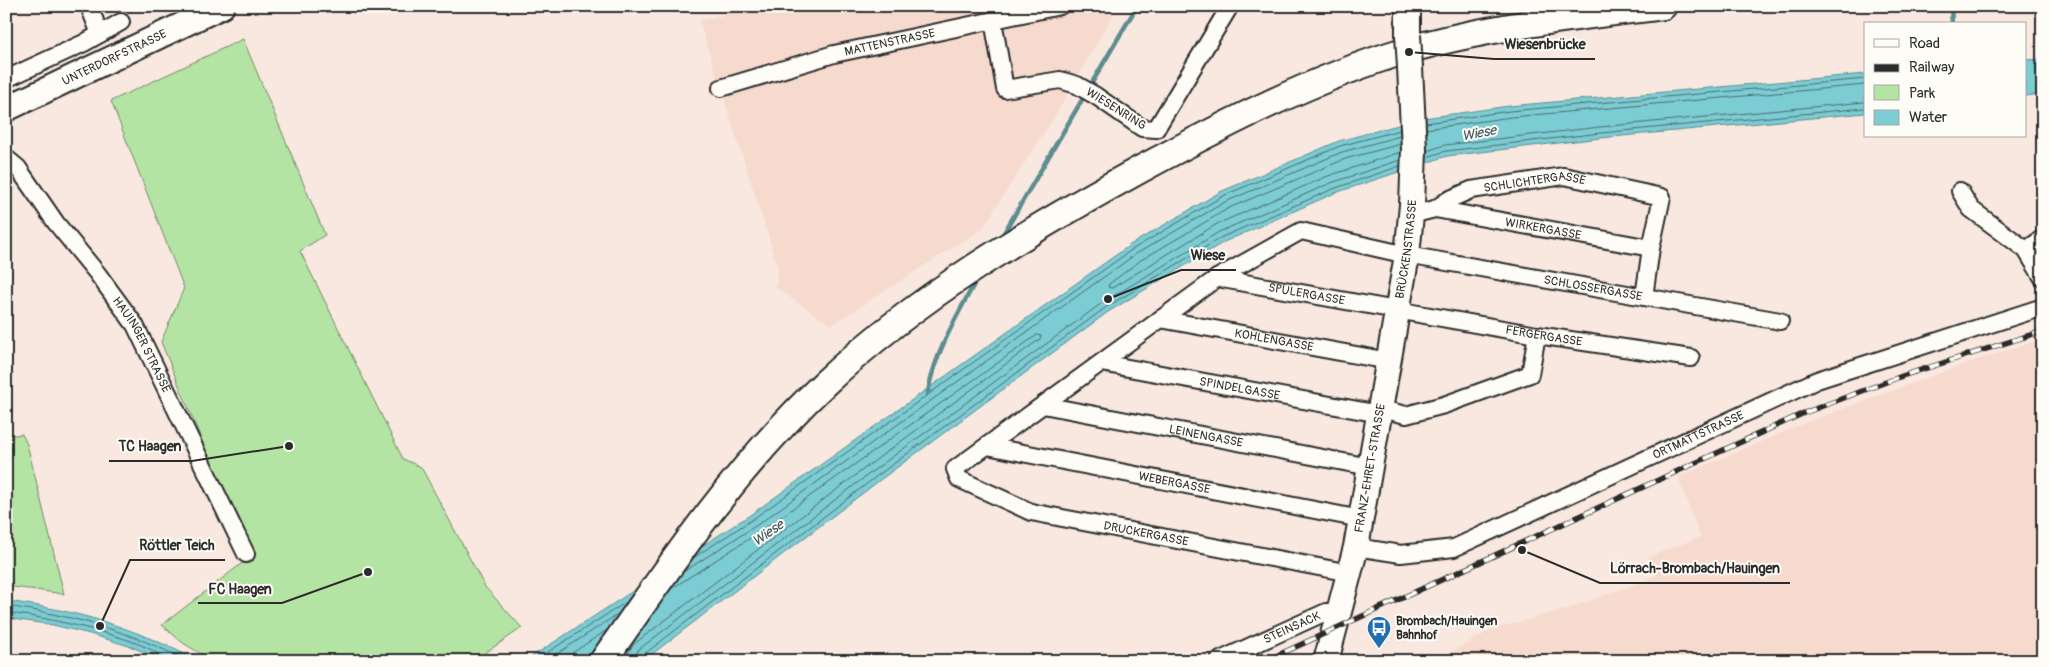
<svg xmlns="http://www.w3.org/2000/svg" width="2049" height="667" font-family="Pangolin,sans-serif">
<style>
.built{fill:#f7dace}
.green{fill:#b4e4a4;stroke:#708868}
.water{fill:#7bccd3;stroke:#5b8c90}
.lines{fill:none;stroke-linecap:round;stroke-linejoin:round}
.shore{stroke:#4b6b6e;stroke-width:1}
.stream{stroke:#5b8c90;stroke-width:4.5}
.street-casing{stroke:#2b2b2b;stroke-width:20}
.secondary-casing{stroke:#2b2b2b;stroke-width:28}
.primary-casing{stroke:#2b2b2b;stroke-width:30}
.street{stroke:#fdfcf7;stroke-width:16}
.secondary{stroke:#fdfcf7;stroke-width:24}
.primary{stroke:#fdfcf7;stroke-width:26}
.rail-casing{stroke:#2b2b2b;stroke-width:5.5}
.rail{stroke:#fdfcf7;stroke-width:4;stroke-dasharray:11;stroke-linecap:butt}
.secondary-bridge-casing{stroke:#2b2b2b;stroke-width:28;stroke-linecap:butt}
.secondary-bridge{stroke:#fdfcf7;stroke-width:24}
.labels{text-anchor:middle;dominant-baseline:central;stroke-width:4;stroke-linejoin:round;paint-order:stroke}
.street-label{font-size:12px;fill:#2b2b2b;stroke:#fdfcf7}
.poi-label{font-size:12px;font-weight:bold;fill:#2b2b2b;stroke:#fdfcf7;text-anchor:start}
.water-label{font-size:14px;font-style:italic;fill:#435b5d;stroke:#fdfcf7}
.leader{fill:none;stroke:#2b2b2b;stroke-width:2}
.callout-dot{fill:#2b2b2b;stroke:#fdfcf7;stroke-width:2}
.callout-label{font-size:14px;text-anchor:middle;font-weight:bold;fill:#2b2b2b;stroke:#fdfcf7;stroke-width:4;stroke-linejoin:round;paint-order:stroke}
</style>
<rect width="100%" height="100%" fill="#f9e8df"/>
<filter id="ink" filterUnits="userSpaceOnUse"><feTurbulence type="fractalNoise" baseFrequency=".02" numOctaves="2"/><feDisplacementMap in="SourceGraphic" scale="10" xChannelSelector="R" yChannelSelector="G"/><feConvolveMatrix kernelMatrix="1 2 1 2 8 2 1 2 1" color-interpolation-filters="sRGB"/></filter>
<g filter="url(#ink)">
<g class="built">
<path d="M756,6h362l-58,102 -78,121 -151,96 -55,-37 2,-21 -79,-246z"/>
<path d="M2043,339v322h-587l-5,-9 40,-22 76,-21 89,-33 -8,-19 52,-20 -22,-60 129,-55 166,-61z"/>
</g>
<g class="green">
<path d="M243,39l82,196 -25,16 103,208 18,8 64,120 37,41 -49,33h-260l-30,-18 -21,-18 88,-68 -46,-108 1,-1 -44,-106 23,-54 -73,-187z"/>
<path d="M22,434l5,10 37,150 -58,-8v-150z"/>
</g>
<g class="water">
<path d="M2043,59v35l-18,2v-36z"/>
<path d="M1865,74v39l-264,25 -154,18 -112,37 -111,49 -116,70 -228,168 -237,181h-118l225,-146 380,-270 90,-53 119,-51 85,-23 85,-12z"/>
<path d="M6,601c70,9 130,27 192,60h-34l-32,-14 -42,-13 -37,-9 -47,-7z"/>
</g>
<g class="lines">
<g class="shore">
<path d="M1426,123l84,-12 355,-32"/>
<path d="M1426,129l85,-12 354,-32"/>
<path d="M1401,144l-56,15 -116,49 -88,52 -32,24 -1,3 4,1 105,-64 111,-48 73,-24"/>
<path d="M1427,151l18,-6 155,-18 265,-25"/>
<path d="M1427,157l19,-6 155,-18 264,-25"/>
<path d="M693,558l60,-39 380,-270 90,-53 117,-50 60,-16"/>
<path d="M683,572l74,-47 379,-271 89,-52 117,-50 58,-16"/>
<path d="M6,606c64,9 124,25 181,55"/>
<path d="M6,613c22,0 156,28 158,48"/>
<path d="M534,661l94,-60"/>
<path d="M546,661l72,-47"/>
<path d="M560,661l47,-31"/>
<path d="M627,661l2,-10 5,-7 235,-179 171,-126 1,-3 -4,-1 -276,196 -90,58"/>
<path d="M634,661l4,-11 235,-179 229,-168 117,-71 112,-49 69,-23"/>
<path d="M640,661l3,-6 234,-179 228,-168 117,-71 111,-48 67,-23"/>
</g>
<g class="stream">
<path d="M1951,6l1,18"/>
<path d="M1001,238l136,-232"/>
<path d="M928,393c5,-36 31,-82 49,-114"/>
</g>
<defs>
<g id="street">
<path d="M89,6l11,28"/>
<path d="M993,20l12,69 55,-9 17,5 19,11 46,32 14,1 74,-123"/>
<path d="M6,79l78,-36 37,-21"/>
<path id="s1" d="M721,88l113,-34 226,-48"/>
<path id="s2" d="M6,158l12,10 38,55 41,50 38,52 111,229"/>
<path d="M1960,191l11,18 55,41 17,28"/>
<path id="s3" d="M1435,209l216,39"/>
<path id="s4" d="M1411,215l24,-6 13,-9 23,-10 93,-14 98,21 -11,51 -7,49"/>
<path d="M2026,250l17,-12"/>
<path id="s5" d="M1407,255l373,66"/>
<path id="s6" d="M1217,278l320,57 154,23"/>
<path id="s7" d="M1160,319l229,42"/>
<path id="s8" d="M1101,363l279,51"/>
<path id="s9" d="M1043,405l327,62"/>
<path d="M1381,409l25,6 38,-10 86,-31 7,-39"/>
<path id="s10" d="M987,446l374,73"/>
<path id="s11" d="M1356,547l45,7 53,-6 363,-168 226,-73"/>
<path d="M1350,573l-319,-61 -72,-33 -4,-10 262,-191 84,-47 97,22"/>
<path id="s12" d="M1218,661l108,-49 13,2"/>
</g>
<g id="secondary">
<path d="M1408,6v29"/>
<path id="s13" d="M6,109l216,-103"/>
<path id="s14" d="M1326,661l30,-114 51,-292 5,-50 2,-56 -4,-82"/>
</g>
<path id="primary" d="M603,661c68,-98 135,-196 222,-278 93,-87 205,-153 316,-214 86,-46 173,-91 266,-119 83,-24 170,-33 256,-44"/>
</defs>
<use href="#street" class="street-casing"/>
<use href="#secondary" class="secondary-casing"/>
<use href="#primary" class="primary-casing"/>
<use href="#street" class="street"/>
<use href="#secondary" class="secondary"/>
<use href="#primary" class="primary"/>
<defs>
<path id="rail" d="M1265,661l539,-248 98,-37 141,-45"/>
</defs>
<use href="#rail" class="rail-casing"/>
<use href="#rail" class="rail"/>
<defs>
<path id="secondary-bridge" d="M1408,35l2,32"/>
</defs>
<use href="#secondary-bridge" class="secondary-bridge-casing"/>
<use href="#secondary-bridge" class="secondary-bridge"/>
</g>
</g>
<defs>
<symbol id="bus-pin" viewBox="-11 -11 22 30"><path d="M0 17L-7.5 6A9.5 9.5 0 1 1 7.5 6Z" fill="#1f6fb2" stroke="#fdfcf7"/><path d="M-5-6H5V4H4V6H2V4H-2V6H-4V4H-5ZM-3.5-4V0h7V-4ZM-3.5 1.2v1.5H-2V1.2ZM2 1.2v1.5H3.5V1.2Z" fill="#fff"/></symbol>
</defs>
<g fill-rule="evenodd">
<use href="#bus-pin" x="1365" y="614" width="28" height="38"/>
</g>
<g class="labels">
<g class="street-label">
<text stroke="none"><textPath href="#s1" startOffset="175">MATTENSTRASSE</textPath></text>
<text stroke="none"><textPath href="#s13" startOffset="120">UNTERDORFSTRASSE</textPath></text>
<text transform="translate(1116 109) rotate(32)">WIESENRING</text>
<text stroke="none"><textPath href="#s4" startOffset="130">SCHLICHTERGASSE</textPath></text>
<text stroke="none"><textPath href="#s3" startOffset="110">WIRKERGASSE</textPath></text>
<text stroke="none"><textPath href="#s14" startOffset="420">BRÜCKENSTRASSE</textPath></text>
<text stroke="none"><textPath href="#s5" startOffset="189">SCHLOSSERGASSE</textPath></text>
<text stroke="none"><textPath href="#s6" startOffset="91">SPULERGASSE</textPath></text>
<text stroke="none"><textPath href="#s6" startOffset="332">FERGERGASSE</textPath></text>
<text stroke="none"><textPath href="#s7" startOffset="116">KOHLENGASSE</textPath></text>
<text stroke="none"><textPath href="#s2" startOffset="232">HAUINGER STRASSE</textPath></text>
<text stroke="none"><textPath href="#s8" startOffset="141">SPINDELGASSE</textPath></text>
<text stroke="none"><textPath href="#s11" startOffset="368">ORTMATTSTRASSE</textPath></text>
<text stroke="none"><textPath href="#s9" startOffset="166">LEINENGASSE</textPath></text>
<text stroke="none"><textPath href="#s14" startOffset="198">FRANZ-EHRET-STRASSE</textPath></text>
<text stroke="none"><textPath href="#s10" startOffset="191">WEBERGASSE</textPath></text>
<text transform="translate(1146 534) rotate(11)">DRUCKERGASSE</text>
<text stroke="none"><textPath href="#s12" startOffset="81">STEINSACK</textPath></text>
</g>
<g class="poi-label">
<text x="1396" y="621">Brombach/Hauingen<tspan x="1396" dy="14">Bahnhof</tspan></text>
</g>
<g class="water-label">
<text transform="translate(1479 133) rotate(-11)">Wiese</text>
<text transform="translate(768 533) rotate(-35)">Wiese</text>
</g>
</g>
<path class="leader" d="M1409 52L1494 59H1595M1108 299L1181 270H1236M289 446L192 461H109M100 626L130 560H225M1522 550L1600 583H1790M368 572L282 603H198"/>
<g class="callout-dot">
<circle cx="1409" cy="52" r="5"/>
<circle cx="1108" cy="299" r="5"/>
<circle cx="289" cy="446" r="5"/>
<circle cx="100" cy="626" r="5"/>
<circle cx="1522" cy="550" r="5"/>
<circle cx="368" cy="572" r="5"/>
</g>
<g class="callout-label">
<text x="1545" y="49">Wiesenbrücke</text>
<text x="1208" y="260">Wiese</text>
<text x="150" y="451">TC Haagen</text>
<text x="177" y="550">Röttler Teich</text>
<text x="1695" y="573">Lörrach-Brombach/Hauingen</text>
<text x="240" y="594">FC Haagen</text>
</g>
<rect width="2049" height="667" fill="none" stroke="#fdfcf7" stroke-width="25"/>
<rect x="12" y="12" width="2024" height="642" fill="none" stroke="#2b2b2b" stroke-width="2" filter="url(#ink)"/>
<rect x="1864" y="22" width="162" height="115" fill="#fdfcf7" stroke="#a9a8a5"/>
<rect x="1874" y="39" width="25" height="8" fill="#fdfcf7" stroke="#a9a8a5"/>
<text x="1909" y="48" font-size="15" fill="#2b2b2b">Road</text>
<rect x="1874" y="64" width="25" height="8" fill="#2b2b2b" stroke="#a9a8a5"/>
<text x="1909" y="72" font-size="15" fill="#2b2b2b">Railway</text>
<rect x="1874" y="85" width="25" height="15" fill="#b4e4a4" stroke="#a9a8a5"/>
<text x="1909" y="98" font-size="15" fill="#2b2b2b">Park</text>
<rect x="1874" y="110" width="25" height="15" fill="#7bccd3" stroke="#a9a8a5"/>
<text x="1909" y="122" font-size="15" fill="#2b2b2b">Water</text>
</svg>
